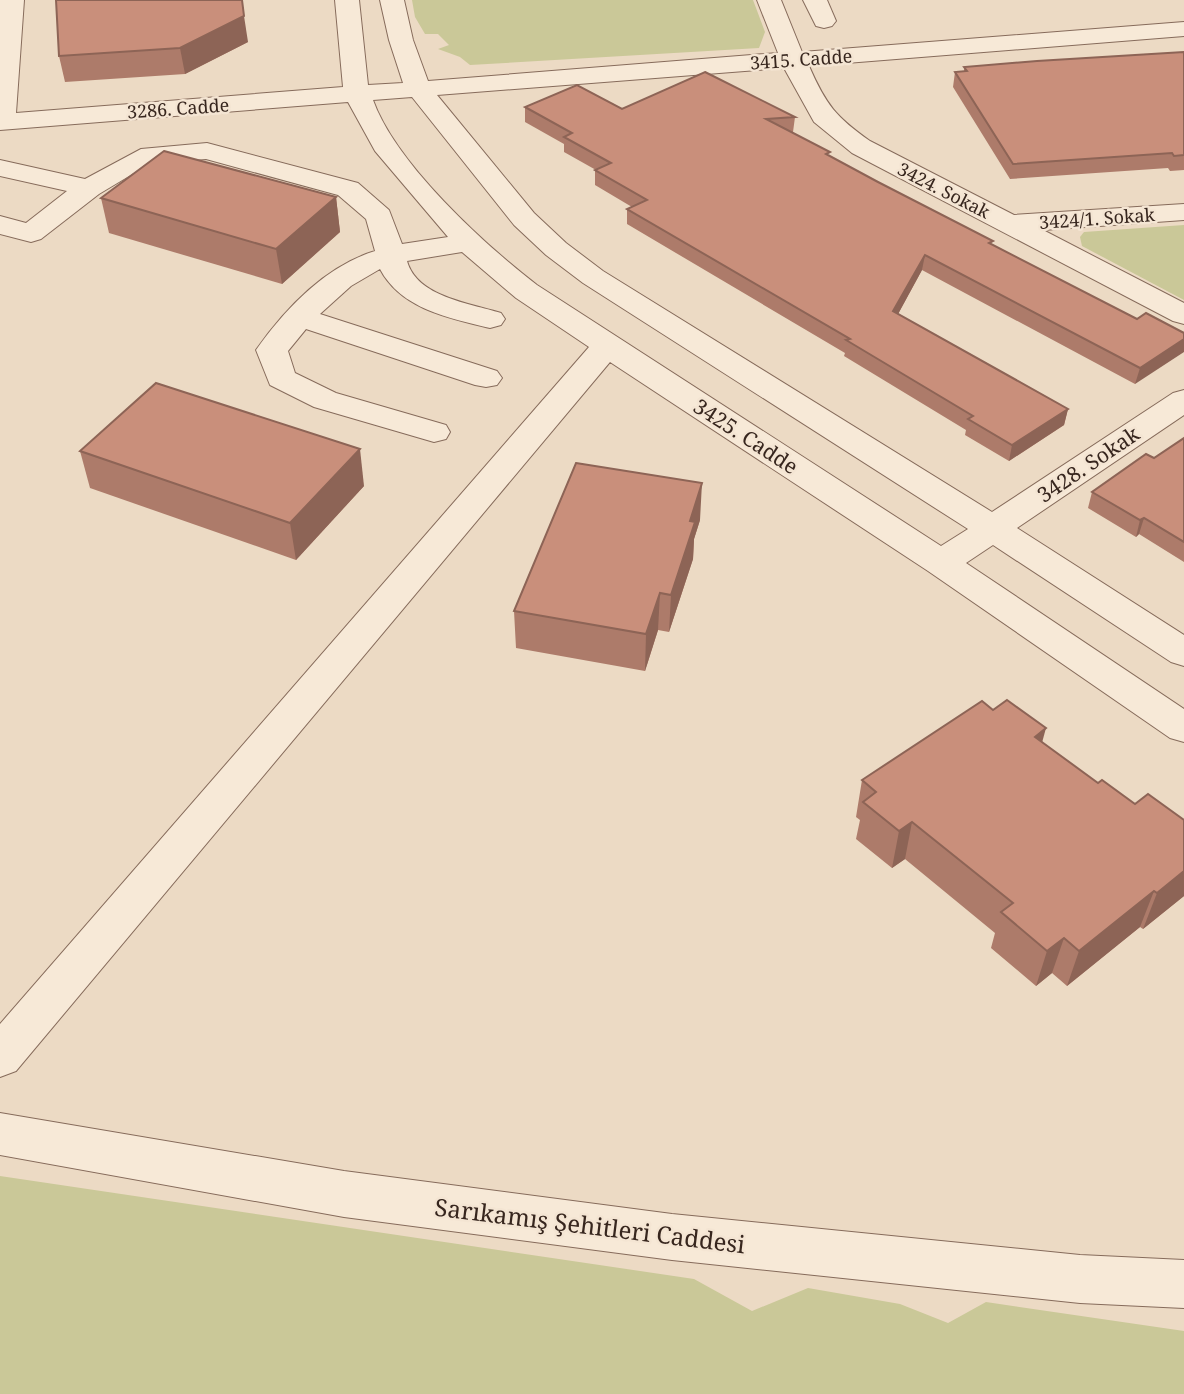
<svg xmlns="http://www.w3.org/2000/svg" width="1184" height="1394" font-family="'Noto Serif',serif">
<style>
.green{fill:#cac898}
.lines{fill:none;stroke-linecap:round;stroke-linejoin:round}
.minor-casing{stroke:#866b5b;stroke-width:2}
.minor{fill:#f7e9d7;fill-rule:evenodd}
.wall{fill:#ad7b6a}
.shaded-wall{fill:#8d6456}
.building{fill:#c98f7b;stroke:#8d6456;stroke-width:2}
.labels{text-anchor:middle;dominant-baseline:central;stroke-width:5;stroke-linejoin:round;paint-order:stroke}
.far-street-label{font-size:18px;fill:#37261e;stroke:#f4e5d3}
.street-label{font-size:21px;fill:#37261e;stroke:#f4e5d3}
.near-street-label{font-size:24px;fill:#37261e;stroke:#f4e5d3}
</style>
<rect width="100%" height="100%" fill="#ecdac4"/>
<g class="green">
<path d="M412,0h341l12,32 -6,16 -289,17 -10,-8 -22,-8 11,-4 -11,-11h-13l-10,-17z"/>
<path d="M1184,225v75l-102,-54 -2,-9 4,-5z"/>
<path d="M0,1176l694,103 58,32 56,-23 92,16 48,19 38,-21 198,29v63h-1184z"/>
</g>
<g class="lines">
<defs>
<g id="minor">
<path d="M0,0h24l-8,113 327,-26 -8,-87h24l9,85 35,-2 -14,-43 -9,-40h24l9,40 15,41 350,-28 -21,-53h24l21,52 382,-30v14l-375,30c17,39 27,51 61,75l144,74 170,-11v16l-141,10 141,73v21l-11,-3 -321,-168 -38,-31 -30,-54 -347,27 97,118 32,30 37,28 389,241 181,-119 11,-3v25l-167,113 167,107v31l-13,-4 -178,-117 -27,18 218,146v33l-14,-4 -242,-167 -318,-209 -594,709 -16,6v-53l589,-677 -73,-49 -54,-46 -55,9c10,36 62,42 94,52l4,6 -4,6 -11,3c-41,-10 -89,-19 -110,-59l-29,17 -31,28 177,57 5,7 -5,7 -11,2 -11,-2 -169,-56 -18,22 7,22 41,20 110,32 4,7 -4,7 -12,3 -120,-35 -44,-22 -14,-35c29,-41 70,-84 119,-99l-9,-32 -28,-24 -132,-36 -51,4 -21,10 -35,21 -58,45 -10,3 -31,-8v-18l26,7 41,-32 -67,-15v-16l85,19 56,-30 66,-6 151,40 31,27 13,34 46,-7 -73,-86 -27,-49 -348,28zM412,97l102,128 32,30 37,28 385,246 -27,17 -404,-261c-53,-41 -141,-121 -164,-185z"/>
<path d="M803,0h24l9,21 -4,5 -8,2 -8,-2z"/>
<path d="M0,1113l344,58 328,43 408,41 104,5v48l-104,-5 -408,-43 -328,-43 -344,-62z"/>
</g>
</defs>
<use href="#minor" class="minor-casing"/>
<use href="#minor" class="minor"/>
</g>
<g class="wall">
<path d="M248,42l-63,32 -120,8 -6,-26z"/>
<path d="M1184,52v118l-14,1 -2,-3 -158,11 -57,-92 2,-15 9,-1v-4z"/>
<path d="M525,107l97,2 173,8 -2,15h-1l38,24 162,89 145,74 47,14 -49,51 -213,-114 -24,44 170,95 -4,16 -55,36 -44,-26 1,-5 -122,-74 1,-3 -218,-129v-15l5,-2 -37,-22v-15h1l-32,-18v-8l-39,-22z"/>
<path d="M336,197l4,35 -58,52 -173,-51 -8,-35z"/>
<path d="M1184,438v124l-45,-28 -3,3 -48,-29 4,-16 62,-34z"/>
<path d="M80,451l284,35 -68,74 -206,-72z"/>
<path d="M700,520l-6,19 -1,20 -24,73 -11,-2 -13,41 -129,-23 -2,-37z"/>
<path d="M993,710l49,32 142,154 -41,33 -3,-2 -73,59 -15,-13 -16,13 -45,-38 4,-15 -90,-74 -13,9 -36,-29 4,-19 -4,-3 6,-37z"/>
</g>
<g class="shaded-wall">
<path d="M244,16l4,26 -63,32 -5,-26z"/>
<path d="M336,197l4,35 -58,52 -6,-35z"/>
<path d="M925,255l-3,15 -31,57 2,-16z"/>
<path d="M1184,339v13l-49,32 5,-16z"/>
<path d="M1068,409l-4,16 -55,36 3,-16z"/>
<path d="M360,449l4,37 -68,74 -6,-37z"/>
<path d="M702,483l-2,37 -6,19 -1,20 -24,73 2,-37 19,-74z"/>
<path d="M1144,518l-5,16 -3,3 4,-17z"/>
<path d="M660,593l-2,37 -13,41 1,-37z"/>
<path d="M1046,728l-10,37 -1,-28z"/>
<path d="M912,822l-7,37 -13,9 7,-37z"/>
<path d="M1184,858v38l-41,33 14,-36z"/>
<path d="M1154,891l-14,36 -73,59 12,-35z"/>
<path d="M1064,938l-12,35 -16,13 11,-35z"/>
</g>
<g class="building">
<path d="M56,0h186l2,16 -64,32 -121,8z"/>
<path d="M1184,52v103l-10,1 -2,-3 -159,11 -58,-92 12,-1 -3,-4 73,-6z"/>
<path d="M705,72l90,45 -29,2 64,33 -4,2 52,28 115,59 -4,2 148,76 9,-6 38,20v6l-44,29 -215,-113 -32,56 175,98 -56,36 -44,-26 5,-3 -127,-76 4,-1 -223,-130 20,-9 -52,-30 16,-7 -47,-26 8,-4 -47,-26 52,-22 45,24z"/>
<path d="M164,151l172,46 -60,52 -175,-51z"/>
<path d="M156,383l204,66 -70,74 -210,-72z"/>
<path d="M1184,438v104l-40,-24 -4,2 -48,-28 54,-38 8,4z"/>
<path d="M576,463l126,20 -12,38 5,1 -24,73 -11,-2 -14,41 -132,-23z"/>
<path d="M1007,700l39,28 -11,9 63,46 4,-3 33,24 13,-10 36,26v51l-27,22 -3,-2 -75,60 -15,-13 -17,13 -46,-39 12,-9 -101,-81 -13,9 -36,-29 13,-10 -14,-12 120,-79 11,9z"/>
</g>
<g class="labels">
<g class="far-street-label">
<text transform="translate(801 59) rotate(-4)">3415. Cadde</text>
<text transform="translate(178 108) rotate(-4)">3286. Cadde</text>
<text transform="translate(944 190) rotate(27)">3424. Sokak</text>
<text transform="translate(1097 218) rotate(-4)">3424/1. Sokak</text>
</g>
<g class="street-label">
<text transform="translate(746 436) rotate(33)">3425. Cadde</text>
<text transform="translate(1088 464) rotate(-34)">3428. Sokak</text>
</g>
<g class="near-street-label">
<text transform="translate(590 1225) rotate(7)">Sarıkamış Şehitleri Caddesi</text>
</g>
</g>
</svg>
